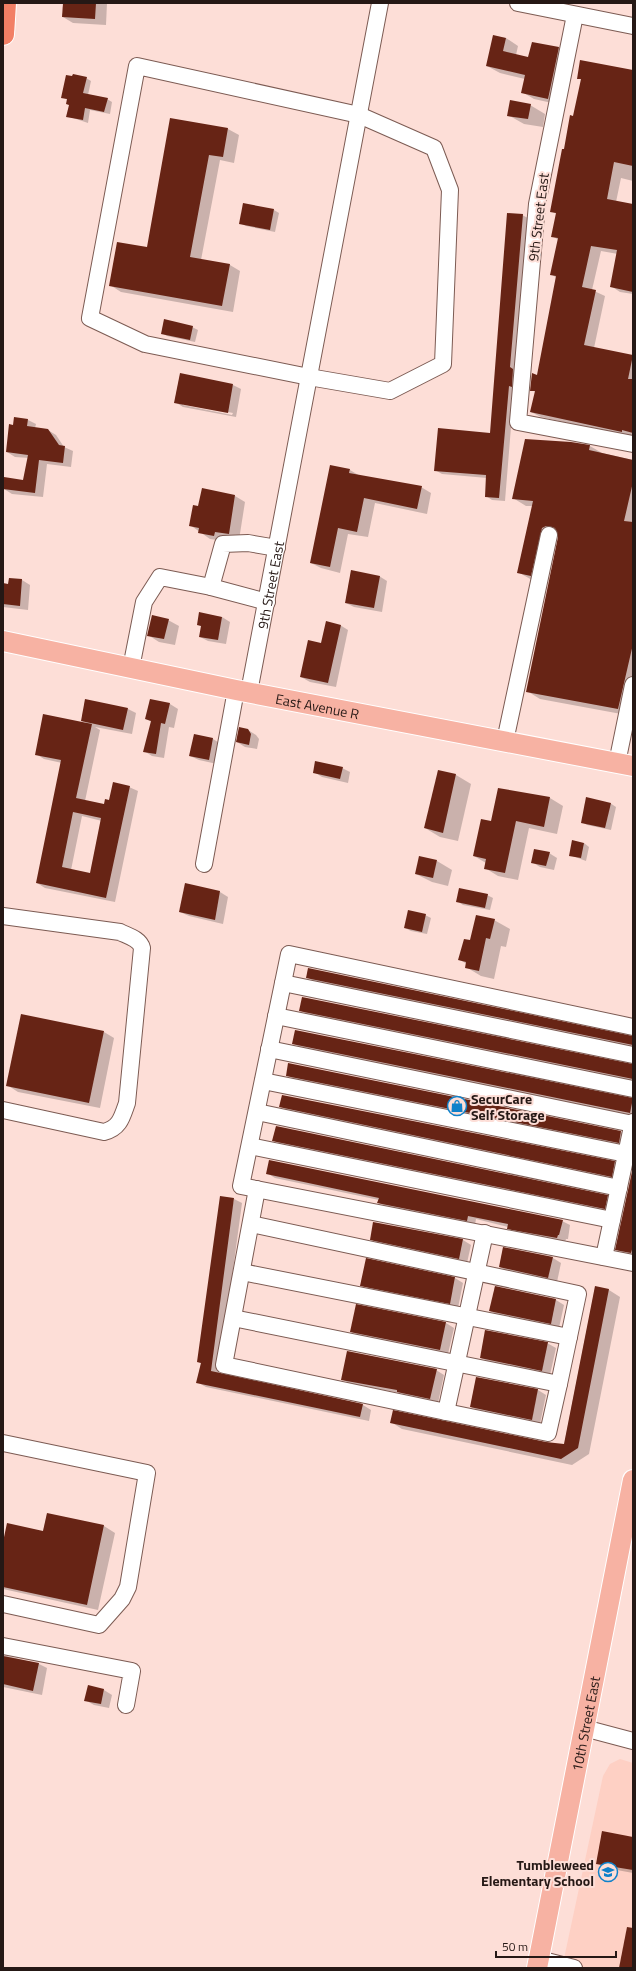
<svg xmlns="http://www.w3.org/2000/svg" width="636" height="1971" font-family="'Titillium Web',sans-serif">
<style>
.built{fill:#fed0c4}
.shadow{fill:#0003;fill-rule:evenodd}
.building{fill:#672415;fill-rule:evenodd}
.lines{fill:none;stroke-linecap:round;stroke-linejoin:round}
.minor-casing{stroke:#7c5b53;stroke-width:18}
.major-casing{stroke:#fff;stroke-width:22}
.highway-casing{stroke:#fff;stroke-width:24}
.minor{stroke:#fff;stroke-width:16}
.major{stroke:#f7b2a3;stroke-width:20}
.highway{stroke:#f27f65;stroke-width:22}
.labels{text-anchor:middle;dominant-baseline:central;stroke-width:4;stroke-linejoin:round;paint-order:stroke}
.street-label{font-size:14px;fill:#251815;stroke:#fdded7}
.poi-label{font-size:14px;font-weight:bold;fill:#251815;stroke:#fdded7;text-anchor:start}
</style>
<rect width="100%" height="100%" fill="#fdded7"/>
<path class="built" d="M620,1759l13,4v205h-71l41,-192 7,-12z"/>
<g class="shadow">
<path d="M64,3h43l-1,22 -33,-2 -10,-6z"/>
<path d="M494,36l12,2 12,8 -2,9 13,3 30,-10 12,7 -10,50 -27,-6 -12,-7 3,-13 -25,-6 -13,-7z"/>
<path d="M633,71v110l-12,-3 -5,24 17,3v89l-13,-2 -9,-6 7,-32 -17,-3 -9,39 13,6 -11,52 39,8v79l-2,2 -90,-20 -10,-5 5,-20 -5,-2 7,-14 19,-98 -6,-4 8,-34 -7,-4 5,-22 -6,-3 31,-131 -4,-2z"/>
<path d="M86,78l5,3 -3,14 19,4 5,3 -2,12 -20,-4 -2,13 -21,-7 3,-11 -2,-5 -6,-3z"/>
<path d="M530,105l15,9 -2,13 -19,-3 -16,-9z"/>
<path d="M171,119l57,10 11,6 -5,28 -14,-3 -19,100 29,5 10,6 -7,41 -112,-20 -11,-7 38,-36z"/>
<path d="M274,210l5,3 -4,19 -29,-6 -6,-3z"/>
<path d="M522,215l6,3 -23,283 -13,-1 -6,-4 1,-18 -45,-4 -7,-4 56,-36z"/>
<path d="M192,327l6,3 -3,12 -28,-6 -5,-3z"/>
<path d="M233,385l8,4 -5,28 -53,-10 -8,-5zM183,403l50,10 -1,2 -49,-10z"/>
<path d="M28,420l8,4 -1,4 13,2 8,5 8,12 9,4 -2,16 -24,-3 -4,33 -31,-3 -8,-5 20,-8 5,-23 -14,-1 -8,-5 7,-26z"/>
<path d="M590,446l12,7 31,7v249l-1,7 -92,-17 -13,-8 32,-154 -1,-3 -3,2 -23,44 -14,-8 15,-66h-7l-13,-8z"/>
<path d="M350,470l10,6 61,11 10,6 -4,21 -52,-11 -7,34 -20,-3 -8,39 -19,-5 -10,-5z"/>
<path d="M235,496l10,6 -6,38 -14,1 -15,-2 -20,-14 9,-18z"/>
<path d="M379,576l8,5 -5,31 -28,-5 -8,-4z"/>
<path d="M10,579l12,1 8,5 -2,25 -25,-3v-23l6,1z"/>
<path d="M200,614l22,3 8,5 -4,22 -18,-3 -8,-4 2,-10 -4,-3z"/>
<path d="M168,620l11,6 -4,19 -16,-3 -11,-7z"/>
<path d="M340,625l8,5 -12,57 -26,-5 -9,-5 21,-33z"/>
<path d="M150,700l20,4 8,5 -4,19 -5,-1 -5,31 -12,-2 -8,-5 8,-29 -6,-3z"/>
<path d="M128,709l8,4 -4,21 -37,-7 5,3 -15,71 20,4 24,-18 9,4 -23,111 -70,-14 -8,-5 25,-120 -18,-4 -8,-5 50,-31 -4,-2zM82,816l20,5 -11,53 -20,-4z"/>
<path d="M248,730l8,5 3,4 -2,10 -12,-2 -8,-5z"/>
<path d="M195,735l18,4 8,5 -4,20 -18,-4 -9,-4z"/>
<path d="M342,768l8,4 -2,11 -26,-6 -8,-5z"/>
<path d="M439,771l17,4 15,9 -13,57 -18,-4 -15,-9z"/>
<path d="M550,798l13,8 -6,28 -28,-6 -11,52 -20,-4 -13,-8 1,-5 -12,-7 18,-33z"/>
<path d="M610,803l6,4 -5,23 -24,-5 -5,-3z"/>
<path d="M584,843l5,4 -3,14 -16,-6z"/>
<path d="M549,853l8,5 -3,12 -14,-3 -8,-5z"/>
<path d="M437,861l15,9 -4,16 -16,-4 -16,-8z"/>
<path d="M186,884l34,8 8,5 -5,27 -34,-8 -9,-4z"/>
<path d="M487,895l6,3 -3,12 -27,-5 -6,-4z"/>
<path d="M425,915l6,3 -4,16 -16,-3 -6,-3z"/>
<path d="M494,920l16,9 -4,18 -5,-1 -7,33 -13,-3 -15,-9 1,-3 -7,-4 11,-19z"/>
<path d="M307,977l326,60v11l-318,-66z"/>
<path d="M301,1011l332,54v17l-324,-67z"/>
<path d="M104,1032l10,6 -14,70 -82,-16 -11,-7z"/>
<path d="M294,1044l339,55v17l-331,-68z"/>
<path d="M289,1064l332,68 8,5 -2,10 -332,-67 -8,-5z"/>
<path d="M281,1107l333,55 9,5 -3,14 -331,-70z"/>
<path d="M273,1140l334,56 8,5 -2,12 -331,-68z"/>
<path d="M267,1173l295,48 8,4 -2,14h-2l-1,3 -49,-9 -8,-6 -32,-8 -1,6 -88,-18 -8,-4v-3l-104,-22z"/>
<path d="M633,1173v83l-8,-2 -9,-5z"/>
<path d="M234,1199l8,4 -23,171 144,31 8,5 -2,11 -163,-34 -9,-5 4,-19 -3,-1z"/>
<path d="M371,1239l92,1 8,5 -4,18 -88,-19z"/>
<path d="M553,1258l8,5 -4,19 -49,-10 -8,-5z"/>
<path d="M455,1278l8,5 -5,25 -88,-19 -9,-5z"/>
<path d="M495,1287l61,13 8,5 -5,23 -60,-12 -9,-5z"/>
<path d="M595,1288l14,2 11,7 -31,157 -17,11 -170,-36 -11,-7 173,23z"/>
<path d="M446,1323l8,5 -6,26 -88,-18 -8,-4z"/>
<path d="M547,1343l9,5 -6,27 -61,-13 -8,-4z"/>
<path d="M436,1370l8,5 -6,28 -32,-7 -5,-3 -51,-9 -8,-5z"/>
<path d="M477,1378l61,12 8,5 -6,29 -61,-13 -8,-4z"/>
<path d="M47,1514l57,12 11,7 -17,77 -95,-21v-42l40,-15z"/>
<path d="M3,1655l36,9 8,4 -5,27 -39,-8z"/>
<path d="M104,1690l8,5 -3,13 -15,-3 -9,-5z"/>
<path d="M633,1838v35l-27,-5 -8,-5z"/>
</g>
<g class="building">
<path d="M63,3h33l-1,16 -33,-2z"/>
<path d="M493,35l13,3 -3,13 25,6 4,-15 27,5 -11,52 -27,-6 4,-18 -39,-9z"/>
<path d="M580,60l53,10v96l-19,-4 -7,37 26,5v88l-23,-5 7,-37 -26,-4 -9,41 14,3 -12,55 49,10 -5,24h5v54l-11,-3v2l-92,-20 5,-21h-5l2,-18 5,2 19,-99 -6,-1 8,-37 -7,-1 5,-24 -6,-1 12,-63h2l6,-34 3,1 8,-37h-4z"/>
<path d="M73,74l14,3 -4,16 25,5 -4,14 -19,-4 -2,12 -17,-3 3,-12 -3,-1 1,-5 -6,-1 5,-23 6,1z"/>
<path d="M510,100l21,4 -3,15 -21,-3z"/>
<path d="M170,118l58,10 -5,29 -14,-2 -19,102 40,7 -8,42 -113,-20 8,-44 30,5z"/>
<path d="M243,203l31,6 -4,21 -31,-6z"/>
<path d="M507,213l16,1 -13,153 3,2 -1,18 -3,-1 -10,112 -14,-1 1,-22 -52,-4 4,-43 52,5z"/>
<path d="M164,319l29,7 -3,14 -29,-6z"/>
<path d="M180,373l53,11 -5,29 -54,-10z"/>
<path d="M14,417l14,2 -1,7 21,3 11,16 6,1 -2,17 -24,-3 -4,33 -32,-4 1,-12 19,3 5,-25 -22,-3 3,-28 4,1z"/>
<path d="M525,439l46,3 19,3 -1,5 44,10v22l-9,39 9,1v122l-15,65 -92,-17 32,-155 -3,-9 -9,-2 -4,2 -11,48 -14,-3 16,-72 -21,-2z"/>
<path d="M330,465l20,4 -1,4 73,13 -5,23 -53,-11 -7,34 -19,-4 -8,39 -20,-4z"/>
<path d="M202,488l33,7 -6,39 -14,-2 -1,4 -16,-3 1,-5 -10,-2 4,-21 5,1z"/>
<path d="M351,570l29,6 -6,32 -29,-5z"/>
<path d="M9,578l13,1 -2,27 -17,-2v-21l5,1z"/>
<path d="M199,612l23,5 -4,23 -19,-3 2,-11 -4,-1z"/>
<path d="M152,615l17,4 -5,20 -17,-3z"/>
<path d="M326,621l15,4 -13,58 -28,-6 8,-37 13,3z"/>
<path d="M85,699l43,9 -5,22 -42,-9z"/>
<path d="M150,699l20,4 -5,21 -4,-1 -5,31 -13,-2 8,-31 -6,-2z"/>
<path d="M43,714l49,10 -16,74 28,6 1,-5 4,1 4,-18 17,4 -24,112 -70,-15 25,-123 -26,-5zM73,812l28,6 -11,55 -28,-6z"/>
<path d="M239,727l9,2 3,5 -2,11 -13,-3z"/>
<path d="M194,734l19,4 -4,22 -20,-4z"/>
<path d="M315,761l28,6 -3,12 -27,-6z"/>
<path d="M438,770l18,4 -13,59 -19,-5z"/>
<path d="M498,788l52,9 -6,30 -28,-6 -11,52 -21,-4 2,-10 -13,-3 8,-37 10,2z"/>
<path d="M586,797l25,6 -6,25 -24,-5z"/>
<path d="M572,840l12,3 -3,15 -12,-2z"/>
<path d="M534,849l16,3 -4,14 -15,-3z"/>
<path d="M419,856l18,4 -4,18 -18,-4z"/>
<path d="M185,883l35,8 -5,29 -36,-8z"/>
<path d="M459,888l29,6 -3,14 -29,-6z"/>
<path d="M408,910l18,4 -4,18 -18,-4z"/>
<path d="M476,915l19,4 -5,20 -4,-1 -7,33 -14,-3 1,-6 -8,-2 6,-21 6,1z"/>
<path d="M308,968l325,68v9l-327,-67z"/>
<path d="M302,997l331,67v15l-334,-68z"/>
<path d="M21,1014l83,17 -15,72 -83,-17z"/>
<path d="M295,1030l338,68 -3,15 -338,-69z"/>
<path d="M288,1063l333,68 -2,12 -333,-67z"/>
<path d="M282,1095l333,66 -3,16 -333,-70z"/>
<path d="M276,1126l332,69 -3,14 -333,-68z"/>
<path d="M269,1160l294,60 -4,15h-1l-1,3 -50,-9 1,-5 -40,-8 -1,5 -90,-18 2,-5 -113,-24z"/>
<path d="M633,1167v79l-2,7 -16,-3z"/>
<path d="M220,1196l14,2 -23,173 152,33 -3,13 -164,-34 5,-20 -4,-1z"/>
<path d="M373,1222l90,17 -4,20 -89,-19z"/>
<path d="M503,1247l50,10 -5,21 -49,-11z"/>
<path d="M366,1258l89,19 -5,27 -90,-18z"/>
<path d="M495,1286l61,13 -5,25 -62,-13z"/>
<path d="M595,1286l14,3 -31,159 -17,11 -171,-36 3,-13 153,32 18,2z"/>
<path d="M356,1304l90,18 -6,28 -90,-18z"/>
<path d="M485,1330l63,12 -6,29 -62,-13z"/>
<path d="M347,1351l90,18 -7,30 -33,-7v-2l-56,-10z"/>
<path d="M476,1377l62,12 -6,31 -62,-13z"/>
<path d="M47,1513l57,12 -17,80 -84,-18v-45l4,-19 36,8z"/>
<path d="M3,1656l36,7 -6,28 -30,-7z"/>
<path d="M88,1685l16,4 -3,15 -17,-3z"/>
<path d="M602,1831l31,6v33l-37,-6z"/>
<path d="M627,1927l6,1v40h-14z"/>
</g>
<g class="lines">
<defs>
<g id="minor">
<path d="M518,3l115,23"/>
<path d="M575,15l-38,189 -19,218 115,22"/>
<path d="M137,66l222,49 75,33 16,42 -7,174 -53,27 -81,-14 -164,-33 -55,-26z"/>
<path d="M211,587l12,-43 25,-1 29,5"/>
<path d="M131,668l13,-66 16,-25 51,10 56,15"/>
<path id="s1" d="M249,692c45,-229 87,-459 131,-689"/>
<path d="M505,741l44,-206"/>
<path d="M617,763l16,-78"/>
<path d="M204,864l32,-174"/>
<path d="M3,916l117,16c8,4 20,7 22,16l-15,155c-5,14 -7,25 -23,29l-101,-22"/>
<path d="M283,983l350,72"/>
<path d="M276,1016l357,73"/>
<path d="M633,1027l-344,-73 -48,232 392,77"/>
<path d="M269,1049l364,75"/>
<path d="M263,1081l363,73"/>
<path d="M257,1112l362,76"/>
<path d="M250,1146l362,74"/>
<path d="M257,1189l-33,176 222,47 39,-179"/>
<path d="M251,1224l327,70 -19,90"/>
<path d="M604,1257l29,-135"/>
<path d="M242,1272l327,65"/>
<path d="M233,1318l326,66 -11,49 -102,-21"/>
<path d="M3,1443l144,30 -19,114 -6,12 -23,26 -96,-21"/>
<path d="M3,1646l129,25 -6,34"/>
<path d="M584,1728l49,13"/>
<path d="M539,1959l35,9"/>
</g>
<g id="major">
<path id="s2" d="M3,641l233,49 397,76"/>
<path id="s3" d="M537,1968l96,-488"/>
</g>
<path id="highway" d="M3,34l2,-31"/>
</defs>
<use href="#minor" class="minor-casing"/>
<use href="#major" class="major-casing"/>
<use href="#highway" class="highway-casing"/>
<use href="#minor" class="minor"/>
<use href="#major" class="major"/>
<use href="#highway" class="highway"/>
</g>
<defs>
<symbol id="shop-ring" viewBox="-11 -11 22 22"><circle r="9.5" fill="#fdded7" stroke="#0f81ca" stroke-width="1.5"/><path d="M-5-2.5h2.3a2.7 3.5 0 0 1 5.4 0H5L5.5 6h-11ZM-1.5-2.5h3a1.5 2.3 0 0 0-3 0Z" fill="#0f81ca"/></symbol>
<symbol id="school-ring" viewBox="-11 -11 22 22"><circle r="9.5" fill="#fdded7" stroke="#0f81ca" stroke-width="1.5"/><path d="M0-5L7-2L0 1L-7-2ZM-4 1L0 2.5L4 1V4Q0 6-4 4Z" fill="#0f81ca"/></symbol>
</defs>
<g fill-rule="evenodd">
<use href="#shop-ring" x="446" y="1095" width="22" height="22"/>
<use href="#school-ring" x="597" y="1861" width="22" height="22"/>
</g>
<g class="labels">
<g class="street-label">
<text transform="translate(538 217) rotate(-83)">9th Street East</text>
<text stroke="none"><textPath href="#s1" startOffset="109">9th Street East</textPath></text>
<text stroke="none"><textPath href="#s2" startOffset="321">East Avenue R</textPath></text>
<text stroke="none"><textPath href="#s3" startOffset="249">10th Street East</textPath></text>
</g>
<g class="poi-label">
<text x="471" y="1098">SecurCare<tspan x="471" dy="16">Self Storage</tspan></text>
<text x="594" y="1864" text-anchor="end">Tumbleweed<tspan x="594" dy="16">Elementary School</tspan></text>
</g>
</g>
<rect width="636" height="1971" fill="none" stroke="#251815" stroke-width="8"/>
<path d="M496 1951v6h120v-6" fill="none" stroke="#251815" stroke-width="2"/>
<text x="502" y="1951" font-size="12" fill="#251815" stroke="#fdded7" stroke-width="3" paint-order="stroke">50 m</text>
</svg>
